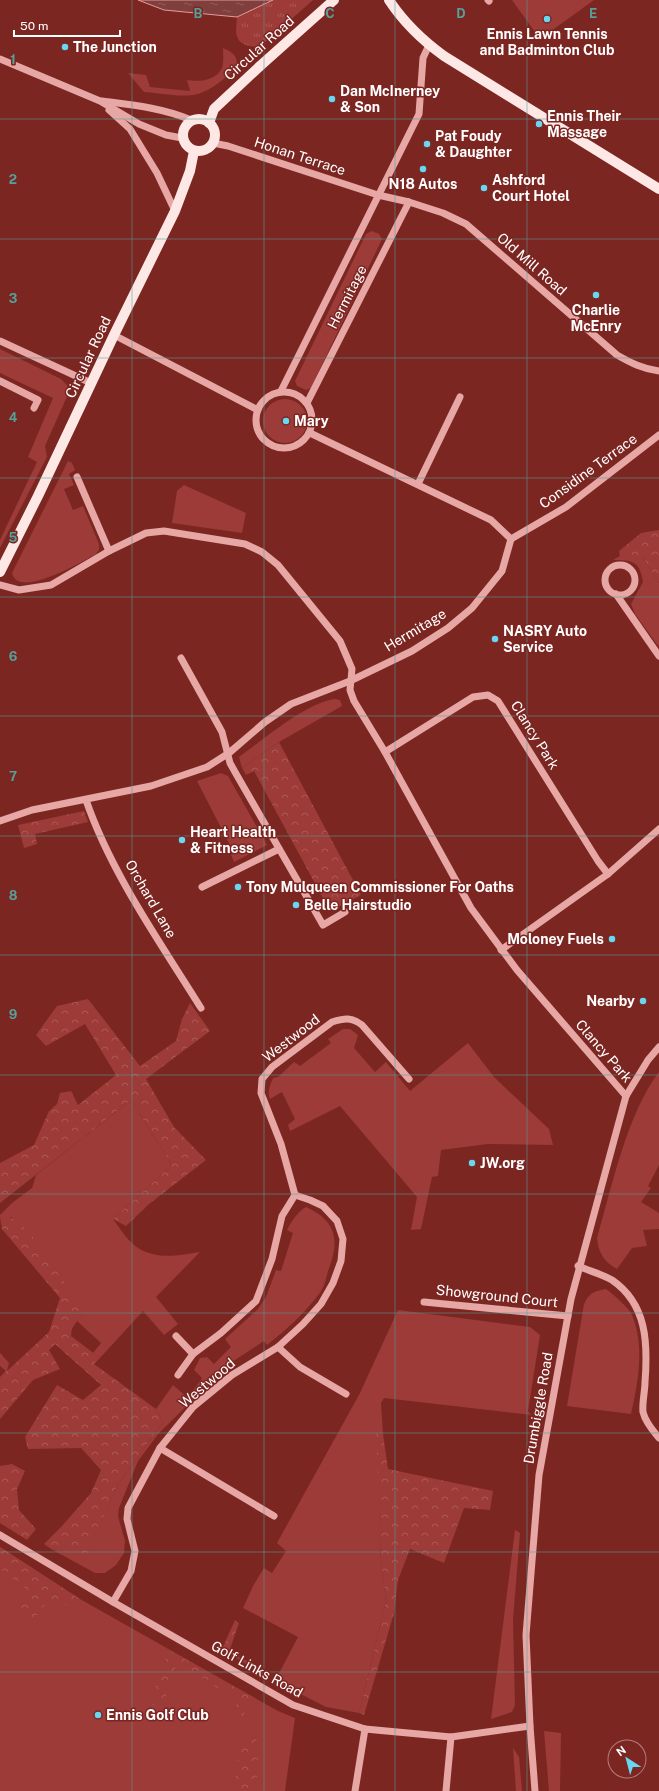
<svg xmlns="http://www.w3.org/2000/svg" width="659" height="1791" font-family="'Public Sans',sans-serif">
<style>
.green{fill:#9c3b38}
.forest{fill:url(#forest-crowns)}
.park{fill:url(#park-tufts)}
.water{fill:url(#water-ripples);stroke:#e79a99}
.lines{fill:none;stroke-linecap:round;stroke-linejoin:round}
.minor{stroke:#e6a7a5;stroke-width:7}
.major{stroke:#fde8e6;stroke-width:10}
.grid{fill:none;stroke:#579f9a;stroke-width:1;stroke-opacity:0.55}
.poi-dot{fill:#67d7f2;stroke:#7c2622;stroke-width:1.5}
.labels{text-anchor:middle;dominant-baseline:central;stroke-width:3;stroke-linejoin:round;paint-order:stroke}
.poi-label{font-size:14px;font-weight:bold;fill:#fff;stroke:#7c2622;text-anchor:start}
.street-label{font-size:14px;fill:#fff;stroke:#7c2622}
.grid-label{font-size:13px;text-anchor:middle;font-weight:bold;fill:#579f9a;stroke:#7c2622;stroke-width:3;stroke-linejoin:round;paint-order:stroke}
</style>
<defs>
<pattern id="forest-crowns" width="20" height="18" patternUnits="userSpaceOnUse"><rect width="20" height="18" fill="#9c3b38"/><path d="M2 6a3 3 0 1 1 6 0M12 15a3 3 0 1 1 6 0" fill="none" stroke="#ab5856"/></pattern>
<pattern id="park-tufts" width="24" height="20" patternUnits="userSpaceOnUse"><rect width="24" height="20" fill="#9c3b38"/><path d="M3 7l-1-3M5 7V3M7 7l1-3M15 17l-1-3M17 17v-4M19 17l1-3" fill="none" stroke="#ab5856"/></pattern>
<pattern id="water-ripples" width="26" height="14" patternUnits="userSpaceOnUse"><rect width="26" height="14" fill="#7f3f3c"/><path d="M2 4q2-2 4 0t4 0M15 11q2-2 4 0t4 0" fill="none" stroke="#925c59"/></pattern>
</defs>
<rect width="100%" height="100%" fill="#7c2622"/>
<g class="green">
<path d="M512,0h82l-54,39z"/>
<path d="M223,48c10,4 15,8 14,20 -11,9 -25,22 -39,26 -17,4 -37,-1 -54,-2l-16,-19 18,2 4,12 40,4 -3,-11c12,2 29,1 35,-12 2,-6 1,-14 1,-20z"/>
<path d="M372,231l7,3 3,5 -71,149 -5,2 -9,-4 -2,-5 71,-147z"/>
<path d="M0,349l61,30 6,6 2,7 -24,54 2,11 -47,91v-8l37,-78 -9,-5 25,-59 -53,-25z"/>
<circle cx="285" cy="421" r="22"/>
<path d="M68,461l4,2 3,7 -6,4 5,11 -10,4 9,21 10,-4 16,38v6l-3,4c-13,7 -78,46 -84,19z"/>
<path d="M184,485l62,28 -4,20 -70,-10 5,-32z"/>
<path d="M620,556h22l17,27v64l-24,-33 -4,-10 12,-22c-3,-21 -11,-22 -30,-22z"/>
<path d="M335,699l5,1 2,6 -63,36 -37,26 -3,-11c24,-17 68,-55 96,-58z"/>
<path d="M221,773l7,3 39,69 -33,17 -3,-7 3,-2 -37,-72z"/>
<path d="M343,1029h7l8,6 -4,13 21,24 11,-10 24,29 58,-48 26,34 55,52 4,16 -65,-1 -47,6 -3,26 -6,1 -11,52 -10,1 6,-33 -77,-91 -50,25 -2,-6 7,-6 -13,-27 -12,7c-3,-8 0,-14 3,-21l5,-1 16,-15 6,4 31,-23 -3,-4z"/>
<path d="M659,1072v93l-11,21 3,2 -10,14 18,11v16l-16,1 4,16 -15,2 -15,21c-13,-7 -19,-17 -20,-31 15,-52 30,-124 62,-166z"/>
<path d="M131,1100l41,65 -59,54c6,8 12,18 19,24 19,18 45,13 68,9l-44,45 22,27 -14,11 -21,-24 -43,47 -7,-5 8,-10 -24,-22 7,-9 -72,-95h-12v-2l12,-12 20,-15 4,-13z"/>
<path d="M306,1207c31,14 34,34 22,64 -2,8 -4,17 -9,23 -15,20 -33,36 -52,51l-3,-4 -55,36 1,6 -51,50 -21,28 -19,47 -1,8 7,25 -1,12 -8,12 -11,8h-10l-44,-24 36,4 30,-67 46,-64 -7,-13 17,-24 15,13 14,-20 -8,-8 6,-12 7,-1 7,7 17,-17 -6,-8 33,-30 8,-12 10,-27 5,1 12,-38 -6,-3c4,-8 11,-19 19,-23z"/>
<path d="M606,1289c7,5 23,19 26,26 13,31 6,68 -1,99l-64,-8 17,-102c5,-11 10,-13 22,-15z"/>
<path d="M398,1310l132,17 10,8 -12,76 3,4 -147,-17 -3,5 2,31 -6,-2 4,130 5,39 -27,112 -33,-6 -51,-26 23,-44 -55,-29 10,-22 11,-18 8,5 14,-22 -9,-8 83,-150z"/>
<path d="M515,1530l5,3 -7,87 2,85 -3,7 -21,7z"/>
<path d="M0,1547l80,52 198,112 17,7 -10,73h-285z"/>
<path d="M544,1731l17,2 -1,58h-11z"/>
<path d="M513,1748l6,9 3,34h-6z"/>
</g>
<g class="forest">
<path d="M659,530v53l-17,-27h-22l-1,-5 22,-18z"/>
<path d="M279,742l82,153 -31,16 -76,-140 -8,4 -4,-7z"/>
<path d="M84,811l4,11 -53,12 2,10 -13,4 -6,-23z"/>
<path d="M88,999l52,67 36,-25 6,-22 8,-16 20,28 -64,48 28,48 32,33 -57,44 -23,22 -13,-7 59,-54 -41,-65 -131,103v-40l34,-18 15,-34 8,-7 3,-11 11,-2 7,14 38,-30 -31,-51 -39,22 -10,-11 21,-29z"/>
<path d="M0,1217c4,0 9,-1 12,1 21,9 58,73 72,94l-12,16 -1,8 29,22 -6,6 62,45 7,13 -46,64 -30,68 -36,-5 -7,-5 18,-18 29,-33 10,-23 -20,-22 -53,1 -3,-12 32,-52 26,15 18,-15 -46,-41 -6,6 11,19 -27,11 -33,39v-42l6,-6 -6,-5v-13l9,10 -2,8 42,-39 11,-34 -58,-69z"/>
<path d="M376,1431l7,3 5,35 105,22 -3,19 -26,-2 -20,55 -34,-14 -12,31 -4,33 -30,102 -5,-2 27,-112 -5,-39z"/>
<path d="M12,1464l13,7 -8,18 2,21 17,19 -9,11 -27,-17v-57z"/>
<path d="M0,1547l80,52 -1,9 -32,-7 -14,20 -13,-14 5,-19 -25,-19z"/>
<path d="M235,1620l4,3 -10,29 38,19 -2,5 -43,-27z"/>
<path d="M169,1650l87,49 -11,8 -1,15 -9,-2 2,-19 -60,-39 -12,37 -18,9z"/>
<path d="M256,1737l2,17 -2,37h-22l6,-53z"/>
</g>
<path class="park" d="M273,0h40l-52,46c-7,2 -22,0 -24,-10 -2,-5 0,-13 0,-19z"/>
<path class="water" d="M138,0h135l-36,17 -73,-7z"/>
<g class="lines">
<g class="minor">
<path d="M488,0l1,1"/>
<path d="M0,59l100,42 39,23 27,11 16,3"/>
<path d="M102,101c31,4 61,7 89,19"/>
<path d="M109,110l21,19 27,44 18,38"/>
<path d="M213,143l15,3 150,49 31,7 34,11 23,11 151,131c14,8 26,14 42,16"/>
<path d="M114,335l144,75"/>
<path d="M0,341l91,42"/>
<path d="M0,381l38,19 -4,8"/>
<path d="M281,391l138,-277 4,-56 6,-13"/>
<circle cx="284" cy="420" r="28"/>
<path d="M307,403l102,-201"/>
<path d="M310,433l181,87 20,19"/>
<path d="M77,477l32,74"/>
<path d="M418,484l42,-87"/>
<path d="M511,539l55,-32 93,-72"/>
<circle cx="620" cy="580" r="15"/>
<path d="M0,585l19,5 32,-5 58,-34 37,-18 18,-2 81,13 17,8 16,13 62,76 12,28 -2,21 4,11 31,51 86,156 46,62 109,126"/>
<path d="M616,594l43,62"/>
<path d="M181,658l41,74 8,31 5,9 88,153 22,-13"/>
<path d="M385,752l88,-55 15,-2 10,6 100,160 10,13"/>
<path d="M86,800c25,73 74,142 115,208"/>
<path d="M0,821l32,-11 119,-24 56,-19 22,-14 36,-31 26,-18 59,-23 62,-30 36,-23 24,-20 30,-37 9,-32"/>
<path d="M202,887l77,-38"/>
<path d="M501,950l107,-76 51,-45"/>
<path d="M578,1266c11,5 24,8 34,14 35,24 36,63 33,102 0,9 -3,21 -2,30 2,9 10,19 16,26"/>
<path d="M424,1302l144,14"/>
<path d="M176,1336l17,18"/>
<path d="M278,1347l22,20 46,27"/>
<path d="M178,1375l15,-21 28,-21 35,-32 16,-42 10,-43 13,-21"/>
<path d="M160,1448l114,68"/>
<path d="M0,1535l113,67 180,103 72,24 86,8 79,-11"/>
<path d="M113,1602l18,-31 4,-20 -8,-32 1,-11 32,-60 33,-41 39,-32 46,-28 25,-23 18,-20 12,-21 8,-22 2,-22 -6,-18 -14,-15 -13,-6 -15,-5 -14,-51 -20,-51 1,-14 10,-12 60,-45c12,-4 20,-5 30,3l47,54"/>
<path d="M355,1791l10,-62"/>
<path d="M446,1791l5,-54"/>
<path d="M535,1791l-5,-65 -4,-91 13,-160 32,-176 55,-203 22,-36 11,-13"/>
</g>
<g class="major">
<path d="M389,0c15,23 33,40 55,56l215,133"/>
<circle cx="199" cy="135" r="16"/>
<path d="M209,123l5,-14 46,-43 74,-66"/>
<path d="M0,572l38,-76 76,-161 61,-124 15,-40 4,-20"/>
</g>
</g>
<path class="grid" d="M132,0v1791M264,0v1791M395,0v1791M527,0v1791M0,119h659M0,239h659M0,358h659M0,478h659M0,597h659M0,716h659M0,836h659M0,955h659M0,1075h659M0,1194h659M0,1313h659M0,1433h659M0,1552h659M0,1672h659"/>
<g class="poi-dot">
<circle cx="547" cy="19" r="4"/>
<circle cx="65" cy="47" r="4"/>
<circle cx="332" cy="99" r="4"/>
<circle cx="539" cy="124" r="4"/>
<circle cx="427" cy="144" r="4"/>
<circle cx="423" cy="169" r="4"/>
<circle cx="484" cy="188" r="4"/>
<circle cx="596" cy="295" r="4"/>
<circle cx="286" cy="421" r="4"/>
<circle cx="495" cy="639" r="4"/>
<circle cx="182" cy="840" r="4"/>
<circle cx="238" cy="887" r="4"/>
<circle cx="296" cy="905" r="4"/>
<circle cx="612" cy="939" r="4"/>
<circle cx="643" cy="1001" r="4"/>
<circle cx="472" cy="1163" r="4"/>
<circle cx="98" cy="1715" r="4"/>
</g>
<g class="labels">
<g class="poi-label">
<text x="547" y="34" text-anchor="middle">Ennis Lawn Tennis<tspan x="547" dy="16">and Badminton Club</tspan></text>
<text x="73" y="47">The Junction</text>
<text x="340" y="91">Dan McInerney<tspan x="340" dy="16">&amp; Son</tspan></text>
<text x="547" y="116">Ennis Their<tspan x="547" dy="16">Massage</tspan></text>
<text x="435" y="136">Pat Foudy<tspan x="435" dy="16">&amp; Daughter</tspan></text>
<text x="492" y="180">Ashford<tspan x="492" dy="16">Court Hotel</tspan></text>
<text x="423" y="184" text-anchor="middle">N18 Autos</text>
<text x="596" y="310" text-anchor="middle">Charlie<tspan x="596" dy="16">McEnry</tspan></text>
<text x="294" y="421">Mary</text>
<text x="503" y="631">NASRY Auto<tspan x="503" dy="16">Service</tspan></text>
<text x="190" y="832">Heart Health<tspan x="190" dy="16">&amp; Fitness</tspan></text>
<text x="246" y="887">Tony Mulqueen Commissioner For Oaths</text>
<text x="304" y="905">Belle Hairstudio</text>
<text x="604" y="939" text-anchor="end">Moloney Fuels</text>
<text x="635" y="1001" text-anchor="end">Nearby</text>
<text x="480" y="1163">JW.org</text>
<text x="106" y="1715">Ennis Golf Club</text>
</g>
<g class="street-label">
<text transform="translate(259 48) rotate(-42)">Circular Road</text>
<text transform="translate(300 156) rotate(18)">Honan Terrace</text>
<text transform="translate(532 264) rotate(41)">Old Mill Road</text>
<text transform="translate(347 297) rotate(-63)">Hermitage</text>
<text transform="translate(88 357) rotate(-65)">Circular Road</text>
<text transform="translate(588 471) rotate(-36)">Considine Terrace</text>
<text transform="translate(415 630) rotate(-31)">Hermitage</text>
<text transform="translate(535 735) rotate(58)">Clancy Park</text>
<text transform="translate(151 899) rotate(60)">Orchard Lane</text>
<text transform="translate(291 1038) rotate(-38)">Westwood</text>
<text transform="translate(604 1051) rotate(49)">Clancy Park</text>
<text transform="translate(497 1296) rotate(6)">Showground Court</text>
<text transform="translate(207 1383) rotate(-40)">Westwood</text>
<text transform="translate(538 1408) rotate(-80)">Drumbiggle Road</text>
<text transform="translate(257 1669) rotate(29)">Golf Links Road</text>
</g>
</g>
<g class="grid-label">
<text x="198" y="18">B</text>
<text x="330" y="18">C</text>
<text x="461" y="18">D</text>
<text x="593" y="18">E</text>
<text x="13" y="64">1</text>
<text x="13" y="184">2</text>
<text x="13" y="303">3</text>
<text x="13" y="422">4</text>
<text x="13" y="542">5</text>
<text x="13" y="661">6</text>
<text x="13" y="781">7</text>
<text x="13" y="900">8</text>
<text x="13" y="1019">9</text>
</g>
<g transform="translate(627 1759) rotate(324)"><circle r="19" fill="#7c2622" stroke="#b07d7a"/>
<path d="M0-3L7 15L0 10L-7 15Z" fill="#67d7f2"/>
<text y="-6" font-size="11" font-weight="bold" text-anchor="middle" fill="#ffffff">N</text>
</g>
<path d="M14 30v6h106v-6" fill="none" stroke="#ffffff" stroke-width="2"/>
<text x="20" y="30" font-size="12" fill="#ffffff" stroke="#7c2622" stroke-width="3" paint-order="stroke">50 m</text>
</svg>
